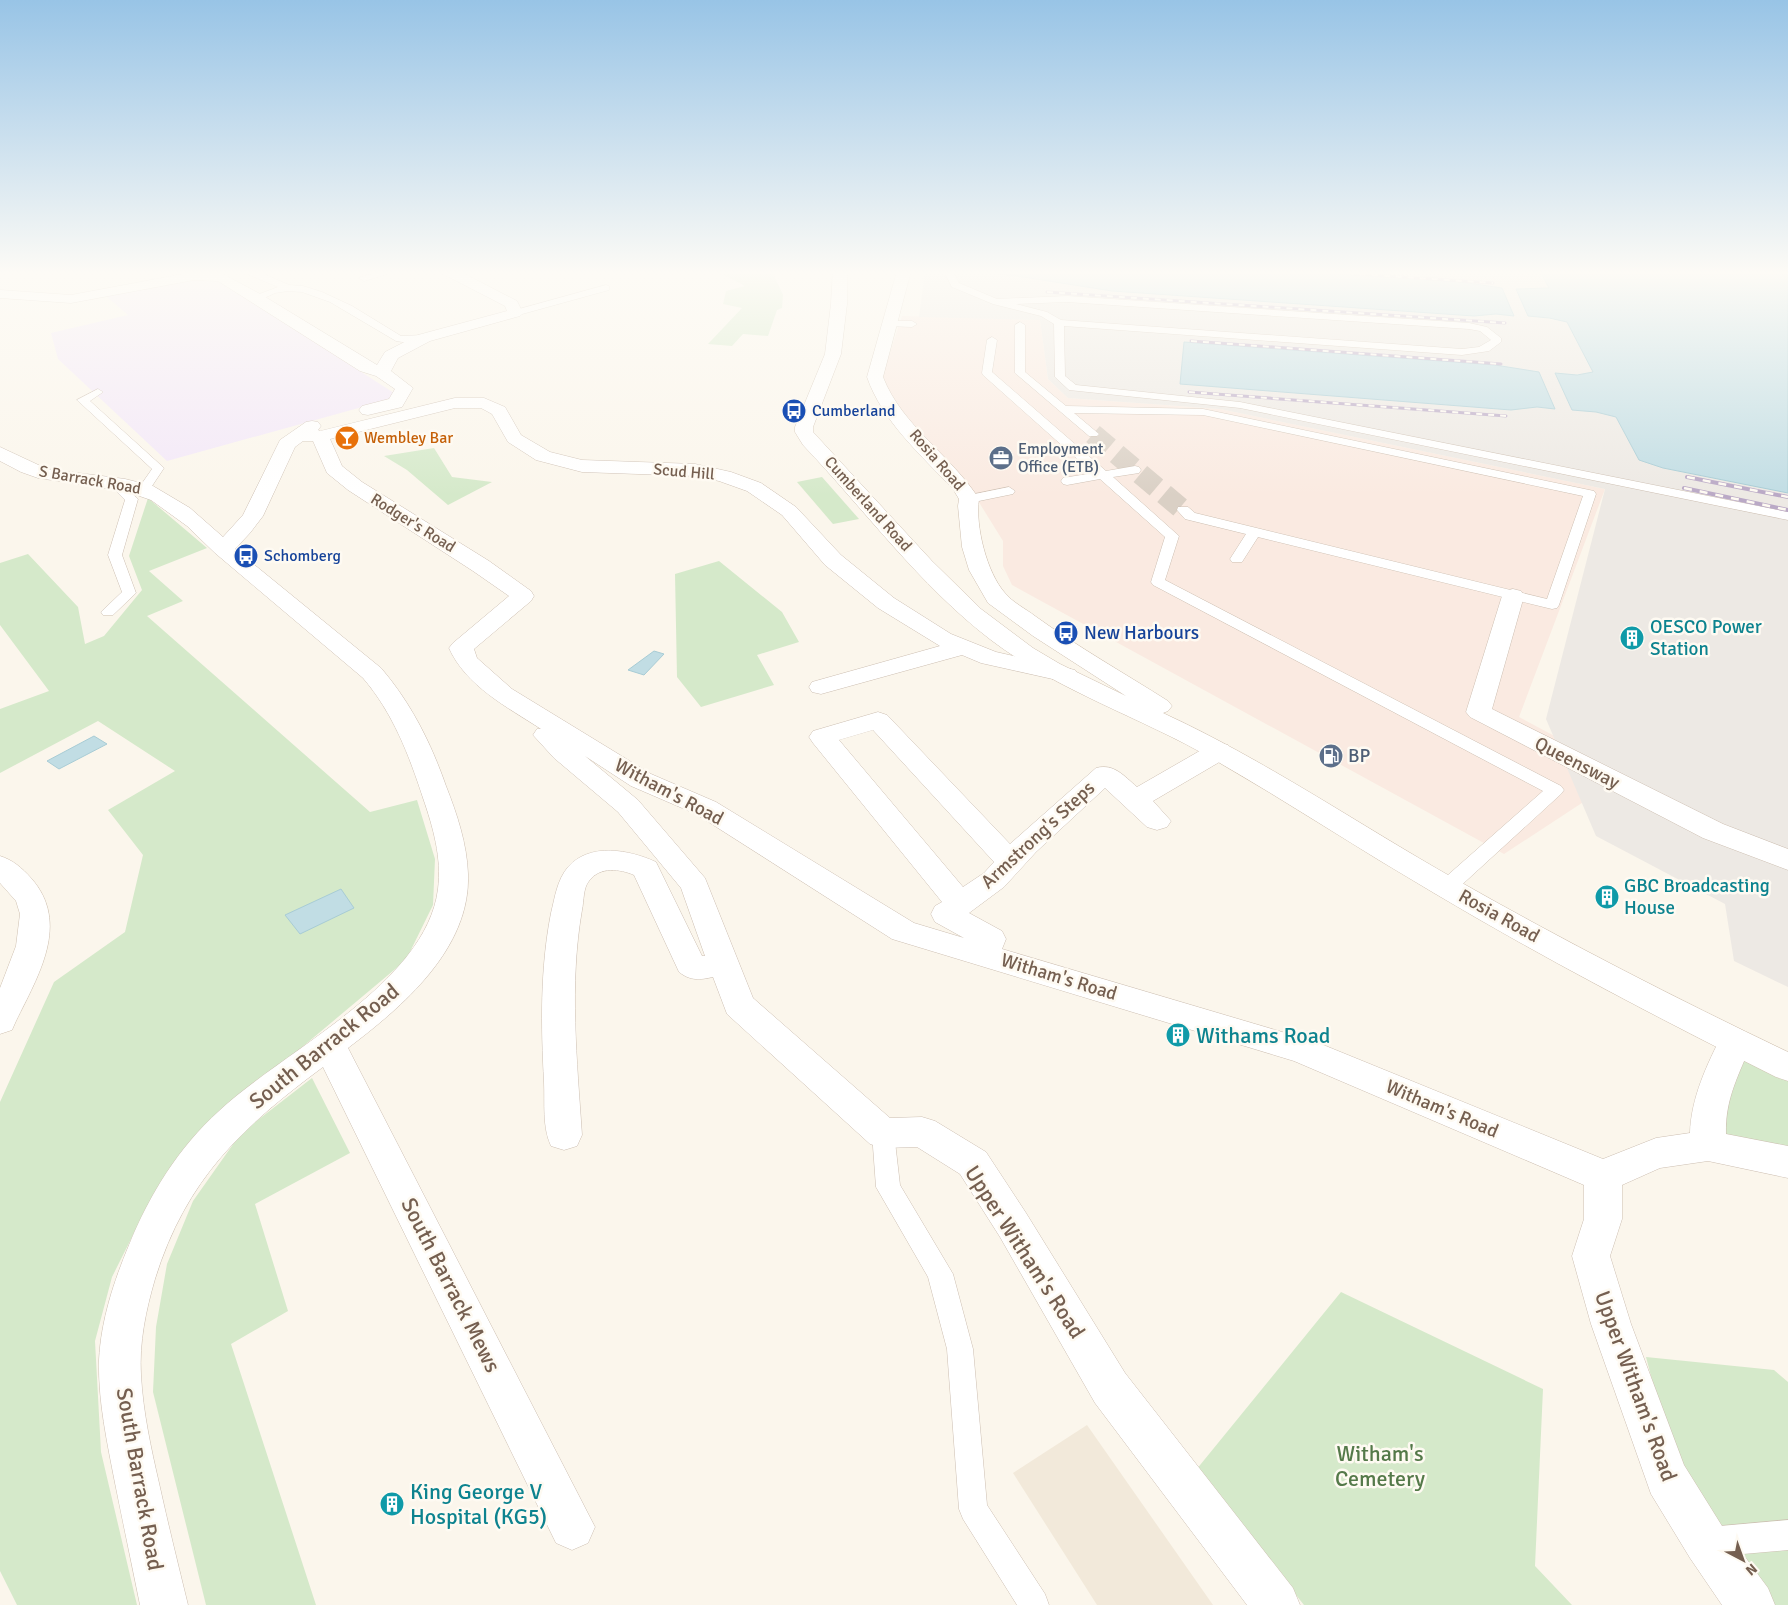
<svg xmlns="http://www.w3.org/2000/svg" width="1788" height="1605" font-family="Signika,sans-serif">
<style>
.residential{fill:#f2e9da}
.commercial{fill:#faeae1}
.industrial{fill:#ede9e4}
.education{fill:#f3e8f8}
.green{fill:#d5e9ca}
.water{fill:#c1dde4;stroke:#a8ccd5}
.lines{fill:none;stroke-linecap:round;stroke-linejoin:round}
.street-tunnel{stroke:#dad0c5;stroke-width:21;stroke-dasharray:21 10;stroke-linecap:butt}
.lane-casing{stroke:#cdbfb2;stroke-width:1}
.street-casing{stroke:#cdbfb2;stroke-width:1}
.secondary-casing{stroke:#cfc0b0;stroke-width:1}
.lane{fill:#fff;fill-rule:evenodd}
.street{fill:#fff;fill-rule:evenodd}
.secondary{fill:#fff;fill-rule:evenodd}
.rail-far1-casing{stroke:#baa9c6;stroke-width:3}
.rail-casing{stroke:#baa9c6;stroke-width:4}
.rail-far1{stroke:#fefaf2;stroke-width:2;stroke-dasharray:6;stroke-linecap:butt}
.rail{stroke:#fefaf2;stroke-width:2.5;stroke-dasharray:8;stroke-linecap:butt}
.labels{text-anchor:middle;dominant-baseline:central;stroke-width:5;stroke-linejoin:round;paint-order:stroke}
.far-transit-label{font-size:16px;fill:#164399;stroke:#fefaf2;text-anchor:start}
.far-food-label{font-size:16px;fill:#c56008;stroke:#fefaf2;text-anchor:start}
.far-service-label{font-size:16px;fill:#4e5e75;stroke:#fefaf2;text-anchor:start}
.far-street-label{font-size:16px;fill:#755f50;stroke:#fefaf2}
.culture-label{font-size:19px;fill:#0d838f;stroke:#fefaf2;text-anchor:start}
.transit-label{font-size:19px;fill:#164399;stroke:#fefaf2;text-anchor:start}
.service-label{font-size:19px;fill:#4e5e75;stroke:#fefaf2;text-anchor:start}
.street-label{font-size:19px;fill:#755f50;stroke:#fefaf2}
.near-culture-label{font-size:22px;fill:#0d838f;stroke:#fefaf2;text-anchor:start}
.near-street-label{font-size:22px;fill:#755f50;stroke:#fefaf2}
.near-park-label{font-size:22px;fill:#547949;stroke:#fefaf2}
</style>
<rect width="100%" height="100%" fill="#fbf6ec"/>
<path class="residential" d="M1087,1425l126,180h-116l-84,-132z"/>
<path class="commercial" d="M902,316l138,4 8,59 20,19 152,11 385,80 -86,228 107,57 -122,80 -492,-269 -9,-19v-25l-31,-50 -83,-94 -7,-20z"/>
<path class="industrial" d="M925,271h615l9,17 -33,1 33,30 18,3 26,50 -4,2h-12l19,38 14,2 7,4 23,42 23,8 125,25v494l-54,-26 -9,-57 -129,-68 -50,-117 59,-230 -385,-80 -152,-11 -20,-19 -8,-59 -121,-3z"/>
<path class="education" d="M192,278l24,1 178,114 -3,6 -224,62 -109,-102 -7,-26 77,-18 -22,-19z"/>
<g class="green">
<path d="M738,271h34l11,24 -1,13 -5,2 -9,26 -25,-2 -11,12 -24,-2 34,-36 -19,-4 3,-13 19,-5 -21,-11z"/>
<path d="M434,448l18,29 40,5 -44,23 -41,-35 -23,-14z"/>
<path d="M822,477l37,42 -26,5 -36,-42z"/>
<path d="M148,498l59,50 -58,23 34,30 -36,15 223,196 47,-12 18,59 -2,46 -27,55 -204,171 -48,62 -42,84 -17,64 6,111 36,153h-120l-17,-34v-469l54,-120 71,-50 18,-77 -35,-45 67,-39 -77,-50 -98,52v-64l49,-18 -49,-66v-62l28,-9 50,53 7,37 19,-8 38,-46 -13,-34z"/>
<path d="M719,561l63,51 17,30 -42,13 17,30 -73,22 -24,-30 -2,-103z"/>
<path d="M1745,1058l43,21v68l-63,-13 1,-28z"/>
<path d="M312,1078l38,75 -95,51 33,107 -57,33 85,261h-110l-53,-213 3,-65 11,-63 26,-63 48,-68z"/>
<path d="M1341,1292l202,97 -8,177 37,39h-268l-108,-135z"/>
<path d="M1646,1357l128,13 14,12v223h-19l-75,-109 -31,-74z"/>
</g>
<g class="water">
<path d="M969,271h328l164,11 41,6 12,28 -18,-2 -22,2 -362,-25 -95,-15z"/>
<path d="M1540,271h248v222l-125,-25 -24,-8 -23,-43 -20,-5 -24,-2 -17,-37 22,2 16,-3 -26,-50 -18,-4 -21,-2 -12,-27 33,-1z"/>
<path d="M1184,342l311,23 44,7 16,37 -18,-2 -26,3 -331,-26z"/>
<path d="M654,651l10,3 -20,21 -16,-5z"/>
<path d="M94,736l13,8 -48,25 -12,-8z"/>
<path d="M341,889l13,19 -54,26 -15,-19z"/>
</g>
<g class="lines">
<path class="street-tunnel" d="M1093,434l90,76"/>
<defs>
<g id="lane">
<path d="M218,271h16l-25,8 -5,-3z"/>
<path d="M240,271h17l32,14 14,1 19,6 30,14 49,30 23,-1 5,3 -1,2 -19,3 -13,-2 -66,-39 -28,-10 -14,-1 -13,2 -15,7h-6v-4l24,-9z"/>
<path d="M381,271h17l-34,10 -5,-3z"/>
<path d="M944,271h9l6,12 38,16 70,-3 402,27 18,4 14,11v4l-12,9 -27,4 -398,-29 1,50 11,9 164,17 548,110v8l-548,-112 -171,-18 -14,-13 -1,-53 -13,-8 -48,-12 -41,-17zM1067,302l402,27 11,2 11,9 -12,7 -17,2 -401,-29 -14,-8 -31,-8z"/>
<path d="M606,285l3,1v4l-94,26 -5,-3 2,-2z"/>
<path d="M890,321h22l5,3 -5,3 -25,-1v-4z"/>
<path d="M1020,322l5,3v47l41,34 137,3 391,82 2,3 -37,111 -2,3 -5,1 -294,-72 -16,25h-10l-2,-3 16,-25 -61,-15 -8,-9 1,-3h10l7,6 352,86 36,-103 -380,-81 -129,-2 25,21 -2,2h-8l-74,-63v-48z"/>
<path d="M992,337l5,3 -5,32 114,99 29,-5 4,1 2,3 -2,3 -26,4 66,59 -14,44 396,206 3,4 -3,4 -107,98 -7,2 -7,-2 -2,-5 2,-5 103,-91 -390,-206 -2,-3 14,-45 -65,-58 -33,6 -4,-1 -2,-3 2,-3 30,-5 -110,-98 -1,-2 5,-33z"/>
<path d="M98,389l5,3 -13,9 74,67 -16,24 -4,1 -6,-4 14,-20 -75,-69z"/>
<path d="M114,479l4,1 20,19 -16,56 14,38 -23,22h-10l-2,-3 21,-20 -14,-37 17,-55 -17,-17z"/>
<path d="M1009,487l6,4 -2,3 -44,9 -6,-4 2,-3z"/>
<path d="M883,1123l8,3 3,7 6,52 53,89 20,75 14,156 58,89 4,11h-32l-54,-86 -4,-10 -12,-160 -19,-72 -52,-90 -4,-54 3,-7z"/>
<path d="M1788,1520v30l-79,7 -10,-5 -5,-10 5,-10 10,-5z"/>
</g>
<g id="street">
<path d="M441,271h18l58,30 6,12 -3,3 -90,25 -32,17 -7,13 22,17 -11,19 -34,8 -6,-1 -3,-4 3,-4 27,-7 6,-10 -19,-13 -16,-5 -142,-90 -24,-1 -123,23 -71,-5v-8l71,5 123,-23 27,1 41,22 115,70 8,-13 33,-17 89,-24 -2,-5 -62,-32z"/>
<path d="M455,398h29l21,9 16,28 29,17 32,8 113,4 36,8 30,11 35,24 45,48 53,43 57,36 45,18 79,18 3,5 -3,5 -9,2 -85,-19 -19,-8 -141,39 -9,-2 -3,-5 3,-5 128,-36 -62,-38 -53,-43 -43,-50 -35,-24 -28,-10 -24,-5 -113,-4 -46,-12 -28,-18 -16,-28 -11,-6h-26l-125,31 12,27 20,16 127,79 42,30 3,5 -3,5 -57,48 3,9 35,31 139,85 65,28 198,121 50,15 -29,-16 -4,-8 4,-8 7,-4 -129,-159 -4,-6 4,-6 65,-19 9,3 123,129 86,-76c18,-5 28,8 41,19l73,-42 9,-2 9,2 4,6 -4,6 -75,44 18,20 -4,6 -10,3 -10,-3 -42,-39 -69,64 -32,35 -35,26 33,18 4,8 -4,10 314,93 287,117 53,-21 34,-5c1,-35 17,-69 33,-100l12,-4 12,4 5,9c-13,33 -27,56 -26,92l62,12v32l-80,-17 -48,7 -38,17v34l-12,37 21,68 53,141 38,61 46,62 7,17h-53l-32,-47 -39,-64 -60,-170 -19,-68 12,-37v-34l-290,-124 -402,-122 -196,-125 -65,-28 -46,-30 53,44 67,78 48,120 137,120 32,-1 13,4 51,31 40,61 99,160 168,215 7,17h-53l-152,-202 -95,-166 -40,-63 -43,-27 -34,1 -13,-4 -143,-130 -14,-37c-13,3 -23,4 -34,-5l-45,-97c-14,-6 -34,-9 -45,6 -6,7 -5,20 -7,29 -13,75 -5,150 0,225l-5,11 -13,4 -13,-4c-9,-19 -6,-43 -7,-64 -3,-56 -4,-113 7,-169 4,-16 6,-33 17,-46 22,-25 62,-17 88,-5l46,94h3l-24,-68 -63,-76 -64,-54 -21,-23 4,-6h4c-34,-22 -75,-43 -92,-81l4,-5 56,-47 -36,-25 -125,-81 -21,-17 -14,-32h-10l-8,6 -32,69 -13,17 -15,16 146,119c30,35 50,75 65,118 11,28 21,58 22,88 3,75 -66,133 -120,174l247,479 -7,16 -16,7 -16,-7 -233,-476c-81,60 -137,112 -168,212 -9,31 -16,63 -14,96 2,37 10,73 18,108 9,41 19,81 29,122h-48c-8,-41 -17,-81 -25,-122 -8,-41 -17,-82 -16,-123 2,-40 15,-79 30,-115 21,-51 49,-97 90,-134 65,-61 207,-127 219,-222 4,-31 -5,-62 -15,-91 -14,-43 -30,-85 -60,-120l-148,-125 -28,-27 -36,-26 -26,-9 -87,-13 -17,-6 -21,-11v-14l47,22 78,10 28,7 37,22 33,29 20,-22 37,-75 26,-18 6,-1 6,1 3,4 -3,4 2,1zM873,730l121,132 -10,11 -21,14 -124,-147z"/>
<path d="M1513,589l8,2 3,5 -32,113 231,115 65,25v21l-85,-32 -233,-121 -4,-5 36,-116 3,-5z"/>
</g>
<g id="secondary">
<path d="M833,271h14v33l-6,50 -28,73v5l119,129 49,48 52,39 27,16 66,32 -93,-60 -45,-33 -19,-33 -7,-23 -4,-41 1,-7 -6,-10c-31,-33 -71,-68 -86,-112l30,-106h14l-28,106c19,49 69,79 96,122 -4,27 8,74 26,94 7,9 21,16 30,23 43,31 89,57 133,85l4,5 -4,5 -5,2c102,47 195,111 292,166 109,62 220,119 333,173v29l-12,-4c-116,-58 -231,-118 -342,-184 -74,-43 -146,-91 -221,-134 -73,-42 -155,-68 -222,-119 -72,-55 -126,-130 -188,-195l-8,-13v-5l30,-73 6,-50z"/>
<path d="M0,856c13,4 22,12 31,22 40,45 7,98 -15,143l-4,9 -12,4v-46l16,-42 4,-32 -4,-13 -16,-18z"/>
</g>
</defs>
<use href="#lane" class="lane-casing"/>
<use href="#street" class="street-casing"/>
<use href="#secondary" class="secondary-casing"/>
<use href="#lane" class="lane"/>
<use href="#street" class="street"/>
<use href="#secondary" class="secondary"/>
<defs>
<g id="rail-far1">
<path d="M1312,271l181,12"/>
<path d="M1047,292l458,31"/>
<path d="M1191,341l310,23"/>
<path d="M1189,392l317,24"/>
</g>
<g id="rail">
<path d="M1687,477l101,20"/>
<path d="M1684,488l104,22"/>
</g>
</defs>
<use href="#rail-far1" class="rail-far1-casing"/>
<use href="#rail" class="rail-casing"/>
<use href="#rail-far1" class="rail-far1"/>
<use href="#rail" class="rail"/>
</g>
<linearGradient id="sky" x2="0" y2="1"><stop stop-color="#98c4e6"/><stop offset="0.55" stop-color="#fdfbf6"/><stop offset="1" stop-color="#fdfbf6" stop-opacity="0"/></linearGradient>
<rect width="1788" height="496" fill="url(#sky)"/>
<defs>
<symbol id="bus-disc" viewBox="-11 -11 22 22"><circle r="9.5" fill="#1a4fb4" stroke="#fefaf2"/><path d="M-5-6H5V4H4V6H2V4H-2V6H-4V4H-5ZM-3.5-4V0h7V-4ZM-3.5 1.2v1.5H-2V1.2ZM2 1.2v1.5H3.5V1.2Z" fill="#fff"/></symbol>
<symbol id="bar-disc" viewBox="-11 -11 22 22"><circle r="9.5" fill="#e8710a" stroke="#fefaf2"/><path d="M-6-5H6L.8 .8V4.5H3.5V6h-7V4.5H-.8V.8Z" fill="#fff"/></symbol>
<symbol id="office-disc" viewBox="-11 -11 22 22"><circle r="9.5" fill="#5c6f8a" stroke="#fefaf2"/><path d="M-6-3h4V-5.5h4V-3h4V5H-6ZM-1-4.5V-3h2v-1.5ZM-6 0V1H6V0Z" fill="#fff"/></symbol>
<symbol id="building-disc" viewBox="-11 -11 22 22"><circle r="9.5" fill="#0f9aa8" stroke="#fefaf2"/><path d="M-4-6H4V6H1V3H-1V6H-4ZM-2.5-4.3h1.7v1.8h-1.7ZM.8-4.3h1.7v1.8H.8ZM-2.5-1h1.7V.8h-1.7ZM.8-1h1.7V.8H.8Z" fill="#fff"/></symbol>
<symbol id="fuel-disc" viewBox="-11 -11 22 22"><circle r="9.5" fill="#5c6f8a" stroke="#fefaf2"/><path d="M-5.5-6h7V0h2V4h1.3V-2.5L3-4.5l.8-.8L6-3V5H2.5V1h-1V6h-7ZM-4.2-4.7v3.2H.2V-4.7Z" fill="#fff"/></symbol>
</defs>
<g fill-rule="evenodd">
<use href="#bus-disc" x="780" y="397" width="28" height="28"/>
<use href="#bar-disc" x="333" y="424" width="28" height="28"/>
<use href="#office-disc" x="987" y="444" width="28" height="28"/>
<use href="#bus-disc" x="232" y="542" width="28" height="28"/>
<use href="#bus-disc" x="1052" y="619" width="28" height="28"/>
<use href="#building-disc" x="1618" y="624" width="28" height="28"/>
<use href="#fuel-disc" x="1317" y="742" width="28" height="28"/>
<use href="#building-disc" x="1593" y="883" width="28" height="28"/>
<use href="#building-disc" x="1164" y="1021" width="28" height="28"/>
<use href="#building-disc" x="378" y="1490" width="28" height="28"/>
</g>
<g class="labels">
<g class="far-transit-label">
<text x="812" y="411">Cumberland</text>
<text x="264" y="556">Schomberg</text>
</g>
<g class="far-food-label">
<text x="364" y="438">Wembley Bar</text>
</g>
<g class="far-service-label">
<text x="1018" y="449">Employment<tspan x="1018" dy="18">Office (ETB)</tspan></text>
</g>
<g class="far-street-label">
<text transform="translate(937 460) rotate(49)">Rosia Road</text>
<text transform="translate(684 472) rotate(5)">Scud Hill</text>
<text transform="translate(90 480) rotate(10)">S Barrack Road</text>
<text transform="translate(868 504) rotate(48)">Cumberland Road</text>
<text transform="translate(413 523) rotate(32)">Rodger's Road</text>
</g>
<g class="culture-label">
<text x="1650" y="627">OESCO Power<tspan x="1650" dy="22">Station</tspan></text>
<text x="1624" y="886">GBC Broadcasting<tspan x="1624" dy="22">House</tspan></text>
</g>
<g class="transit-label">
<text x="1084" y="633">New Harbours</text>
</g>
<g class="service-label">
<text x="1348" y="756">BP</text>
</g>
<g class="street-label">
<text transform="translate(1577 763) rotate(27)">Queensway</text>
<text transform="translate(669 792) rotate(28)">Witham's Road</text>
<text transform="translate(1038 835) rotate(-43)">Armstrong's Steps</text>
<text transform="translate(1499 916) rotate(29)">Rosia Road</text>
<text transform="translate(1059 977) rotate(17)">Witham's Road</text>
<text transform="translate(1442 1109) rotate(23)">Witham's Road</text>
</g>
<g class="near-culture-label">
<text x="1196" y="1035">Withams Road</text>
<text x="410" y="1491">King George V<tspan x="410" dy="25">Hospital (KG5)</tspan></text>
</g>
<g class="near-street-label">
<text transform="translate(324 1046) rotate(-39)">South Barrack Road</text>
<text transform="translate(1025 1252) rotate(57)">Upper Witham's Road</text>
<text transform="translate(451 1285) rotate(63)">South Barrack Mews</text>
<text transform="translate(1636 1386) rotate(70)">Upper Witham's Road</text>
<text transform="translate(140 1479) rotate(80)">South Barrack Road</text>
</g>
<g class="near-park-label">
<text x="1380" y="1453">Witham's<tspan x="1380" dy="25">Cemetery</tspan></text>
</g>
</g>
<g transform="translate(1743 1560) rotate(139)" stroke="#fefaf2" stroke-width="4" paint-order="stroke">
<path d="M0-4L9 19L0 12L-9 19Z" fill="#755f50"/>
<text y="-8" font-size="14" font-weight="bold" text-anchor="middle" fill="#755f50">N</text>
</g>
</svg>
